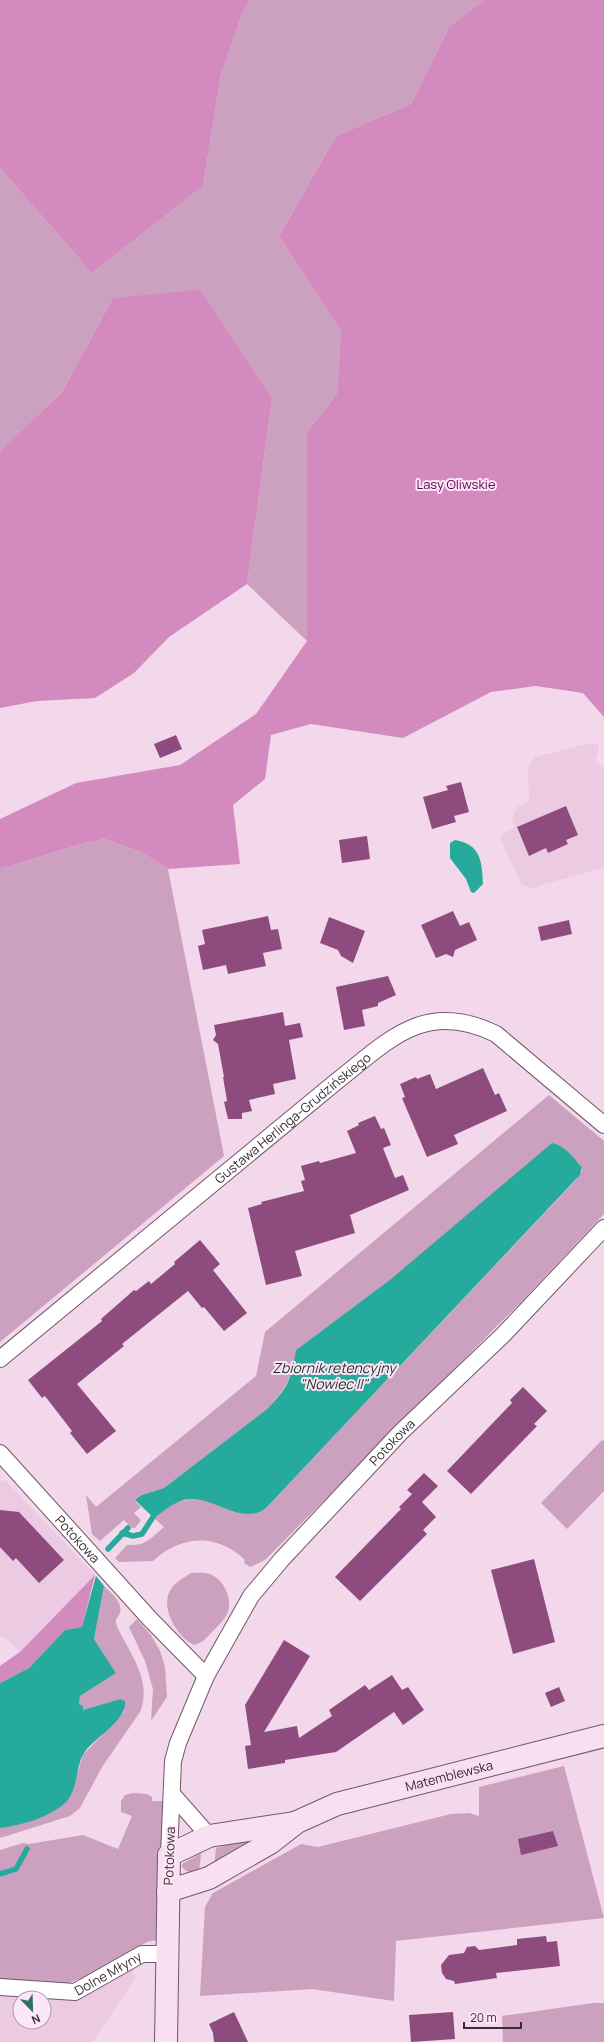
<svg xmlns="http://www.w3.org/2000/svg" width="604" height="2042" font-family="Manrope,sans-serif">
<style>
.built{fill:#eccae2;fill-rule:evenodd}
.green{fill:#cca0bf}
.forest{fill:#d28abf}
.water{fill:#25aa9b}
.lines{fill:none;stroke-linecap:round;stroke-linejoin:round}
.stream{stroke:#25aa9b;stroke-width:5.5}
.building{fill:#8e4c7e}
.street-casing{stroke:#705869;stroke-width:18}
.secondary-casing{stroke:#705869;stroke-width:24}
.street{stroke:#fff;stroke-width:16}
.secondary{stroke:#f8e0f2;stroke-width:22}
.labels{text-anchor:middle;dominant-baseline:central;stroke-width:4;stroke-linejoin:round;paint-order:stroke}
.park-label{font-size:13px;fill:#5e0550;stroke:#fde6f6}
.street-label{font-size:13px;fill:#382d34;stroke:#fde6f6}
.water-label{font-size:14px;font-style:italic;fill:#192e2b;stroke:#fde6f6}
</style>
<rect width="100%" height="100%" fill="#f3d7eb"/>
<g class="built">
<path d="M590,743l8,1 1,6 -3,8v4l8,6v100l-63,17 -5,4 -14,-4 -21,-45v-5l14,-8 -3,-9 6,-12 11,-5 -1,-33 7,-11z"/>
<path d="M5,1480l90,95 -75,77 -14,-13 -6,-3v-155z"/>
<path d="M131,1967l5,10 -43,65h-93v-47l64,2zM20,1998h24v24h-24z"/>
</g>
<g class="green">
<path d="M250,0h234l-35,27 -38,77 -75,32 -57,100 62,95 -4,63 -30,38v209l-60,-57 25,-185 -159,-101 -51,94 -62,59v-283l92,105 111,-87 18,-111 22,-64z"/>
<path d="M105,839l38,14 25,16 56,287 -224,186v-473l84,-26z"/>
<path d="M549,1095l55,46v73l-80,85 -259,261 -15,7 -6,-4 1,-3c-28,-27 -64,-25 -92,1l-34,1 -4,-4 12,-13c19,1 23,-6 37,-18l-10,-9 18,-14 18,-5 76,9 310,-328 6,-9v-4l-4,-5 -123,64 -64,53 -95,71c-6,30 -8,37 -29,59l-103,79 -22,7 -7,6 6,6 -7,6 7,7 -6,8h-3l-8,-8 -24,21 -8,-7 -6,-39 10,12 160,-131 9,-44z"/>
<path d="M602,1440l2,1v50l-37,38 -26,-26z"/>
<path d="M191,1573c7,0 15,-1 21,2 14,7 22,28 14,41 -3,5 -8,10 -12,14 -7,7 -11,13 -20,15 -17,-8 -35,-38 -23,-56 4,-7 13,-11 20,-16z"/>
<path d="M104,1586c7,7 19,16 16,27 -2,4 -5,6 -4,11 12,28 37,55 24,88l-38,55 -22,41 -10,8 -70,22v-10l27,-6 44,-27 12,-40 41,-43 -4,-13 -37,11v-4l-4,-2 1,-8 36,-23 -22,-34z"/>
<path d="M137,1619l14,16 9,16 5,16 2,30 -16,24 2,-32 -8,-28 -16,-34z"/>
<path d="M564,1766l40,152 -208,23 -2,60 -82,-12 -112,7 5,-89 8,-14 88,-49 17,3 133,-33 18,-1 10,3v-29z"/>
<path d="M133,1793l14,1 5,3v4h11l-6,139 -10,2 -59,34 -22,8 -66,-5v-129l23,-7 6,1 54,-9 35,14 14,-33 -11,-4v-11l4,-6z"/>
<path d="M271,1833l-57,36 2,-21z"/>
<path d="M201,1853l-2,21 -13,-3 -4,-4v-3z"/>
<path d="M593,2003h11v39h-101l-1,-26z"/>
</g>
<g class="forest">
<path d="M0,0h250l-7,11 -22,64 -18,111 -111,87 -92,-105z"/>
<path d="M484,0h120v717l-21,-24 -47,-7 -45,6 -88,46 -92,-14 -40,11 -6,44 -32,26 7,59 -72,5 -25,-16 -38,-14 -21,4 -84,26v-50l76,-36 104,-18 76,-51 51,-73v-209l30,-38 4,-63 -62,-95 57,-100 75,-32 38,-77z"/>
<path d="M200,290l72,109 -25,185 -78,53 -35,36 -39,25 -58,3 -37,7v-257l62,-59 51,-94z"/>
<path d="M95,1575l-13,52 -17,3 -36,38 -29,15v-17l20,-14z"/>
</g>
<g class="water">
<path d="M455,840c26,4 27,22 28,44l-9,9 -3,-1 -5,-13 -16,-21v-15z"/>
<path d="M552,1143c14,3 21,15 30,24l-2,8 -314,333c-23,18 -51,-11 -77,-9 -14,2 -24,11 -35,19l-19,-18 7,-5 22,-7 103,-79c22,-22 23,-28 29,-59l95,-71z"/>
<path d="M96,1576l8,10 -10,53 22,34 -36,23 -1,8 4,2v4l37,-11 5,2c2,21 -33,37 -42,54 -8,15 -5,36 -18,48 -16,15 -44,22 -65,25v-145l29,-15 36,-38 17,-3z"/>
</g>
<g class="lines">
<g class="stream">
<path d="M122,1533l11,3 9,-2 11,-17"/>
<path d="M108,1549l20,-21"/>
<path d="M0,1874l16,-5 11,-20"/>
</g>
</g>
<g class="building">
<path d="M176,735l6,14 -22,9 -6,-14z"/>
<path d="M461,782l8,30 -15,4 2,6 -24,7 -9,-32 25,-7 -2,-4z"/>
<path d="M566,806l12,29 -12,5 2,4 -20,9 -2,-5 -17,8 -12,-29z"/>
<path d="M367,836l3,23 -28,4 -3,-23z"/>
<path d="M453,911l7,15 9,-4 8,18 -22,10 -2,7 -7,-3 -10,4 -15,-33z"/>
<path d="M268,916l3,14 7,-1 4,20 -19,4 3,13 -38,8 -2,-9 -23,5 -5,-24 7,-2 -3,-14z"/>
<path d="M329,917l36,14 -12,32 -12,-7 -3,-6 -18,-7z"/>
<path d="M569,920l3,14 -31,7 -3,-14z"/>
<path d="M388,976l8,19 -18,8v3l-16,4 3,16 -21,4 -8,-43z"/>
<path d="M283,1012l2,14 15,-3 3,14 -14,3 7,39 -23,5 2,10 -26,6 3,11 -10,2v6h-14l-4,-17 3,-1 -4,-24h1l-6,-33 -5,-4 3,-5 -2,-10z"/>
<path d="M483,1068l12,27 4,-2 8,18 -53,24 4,9 -31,13 -25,-59 3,-1 -5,-13 16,-7 1,2 13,-5 6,15z"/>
<path d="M375,1116l6,13 3,-1 7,17 -8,3 12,30 8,-3 6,15 -59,25 5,18 -60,18 7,25 -36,9 -18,-77 14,-4 -1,-2 43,-11 -3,-10 4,-1 -4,-14 18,-5 1,2 36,-10 -9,-22 12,-6 -1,-2z"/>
<path d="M200,1240l20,24 -7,6 34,43 -23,18 -20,-24 -2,1 -14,-17 -66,53 2,2 -47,38 39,47 -29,23 -17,-21 2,-2 -27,-35 -3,2 -14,-18 74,-59 -1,-2 33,-29 2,1 13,-10 2,3 24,-20 -1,-2z"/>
<path d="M523,1387l24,24 -13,13 3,2 -66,68 -24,-23 65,-68 -2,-3z"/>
<path d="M424,1473l14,13 -16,16 14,15 -13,13 4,4 -67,67 -25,-24 66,-68 -2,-2 13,-13 -5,-4z"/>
<path d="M0,1510l19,2 45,48 -25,23 -23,-25 -3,3 -13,-14z"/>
<path d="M534,1559l21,83 -42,12 -22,-84z"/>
<path d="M284,1640l26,16 -46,76 33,-6 2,12 33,-22 -3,-6 36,-25 4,5 23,-15 10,15 6,-3 16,23 -21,15 -9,-13 -58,40 -51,8v3l-37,6 -3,-23 6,-1 -6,-40z"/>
<path d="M559,1687l6,14 -14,6 -6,-14z"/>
<path d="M553,1831l5,15 -37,9 -3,-16z"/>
<path d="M546,1936l1,6 10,-1 3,25 -64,7 1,5 -42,6 -1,-3 -8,-2 -4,-6 -1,-8 8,-10 15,-2 3,-6 8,-1 4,4 38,-5v-6z"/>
<path d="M234,2012l14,30h-34l-1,-9 -4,-9z"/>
<path d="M453,2012l2,27 -44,3 -2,-27z"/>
</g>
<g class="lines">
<defs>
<g id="street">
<path id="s1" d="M0,1359l337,-278c52,-41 88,-82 159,-47l108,91"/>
<path id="s2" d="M0,1453l150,166 56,57"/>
<path d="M172,1794l37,42"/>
<path id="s3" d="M169,1855l4,-94 5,-18 28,-67 45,-80 31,-37 118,-126 103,-98 101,-107"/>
<path id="s4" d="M0,1987l75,5 67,-38h25"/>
</g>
<g id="secondary">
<path id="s5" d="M168,1891l41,-13 61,-35 27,-21 40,-18 267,-68"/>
<path d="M166,2042l3,-187 40,-19 85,-13"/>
</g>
</defs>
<use href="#street" class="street-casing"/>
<use href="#secondary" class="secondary-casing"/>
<use href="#street" class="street"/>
<use href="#secondary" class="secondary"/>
</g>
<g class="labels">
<g class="park-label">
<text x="456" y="484">Lasy Oliwskie</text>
</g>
<g class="street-label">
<text stroke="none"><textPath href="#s1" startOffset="379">Gustawa Herlinga-Grudzińskiego</textPath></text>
<text stroke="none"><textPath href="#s3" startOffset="486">Potokowa</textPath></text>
<text stroke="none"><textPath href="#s2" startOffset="116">Potokowa</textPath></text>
<text stroke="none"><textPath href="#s5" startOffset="307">Matemblewska</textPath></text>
<text transform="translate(169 1856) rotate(-88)">Potokowa</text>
<text stroke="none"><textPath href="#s4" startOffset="113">Dolne Młyny</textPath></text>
</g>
<g class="water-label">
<text x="334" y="1367">Zbiornik retencyjny<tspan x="334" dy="16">"Nowiec II"</tspan></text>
</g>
</g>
<g transform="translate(32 2010) rotate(157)"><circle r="19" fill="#fde6f6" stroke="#ae9ca8"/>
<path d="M0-3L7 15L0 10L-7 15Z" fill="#2a7167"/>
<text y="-6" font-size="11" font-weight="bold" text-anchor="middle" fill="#382d34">N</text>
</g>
<path d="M464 2022v6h57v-6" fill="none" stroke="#382d34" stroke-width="2"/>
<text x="470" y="2022" font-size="12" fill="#382d34" stroke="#fde6f6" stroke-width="3" paint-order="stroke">20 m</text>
</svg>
